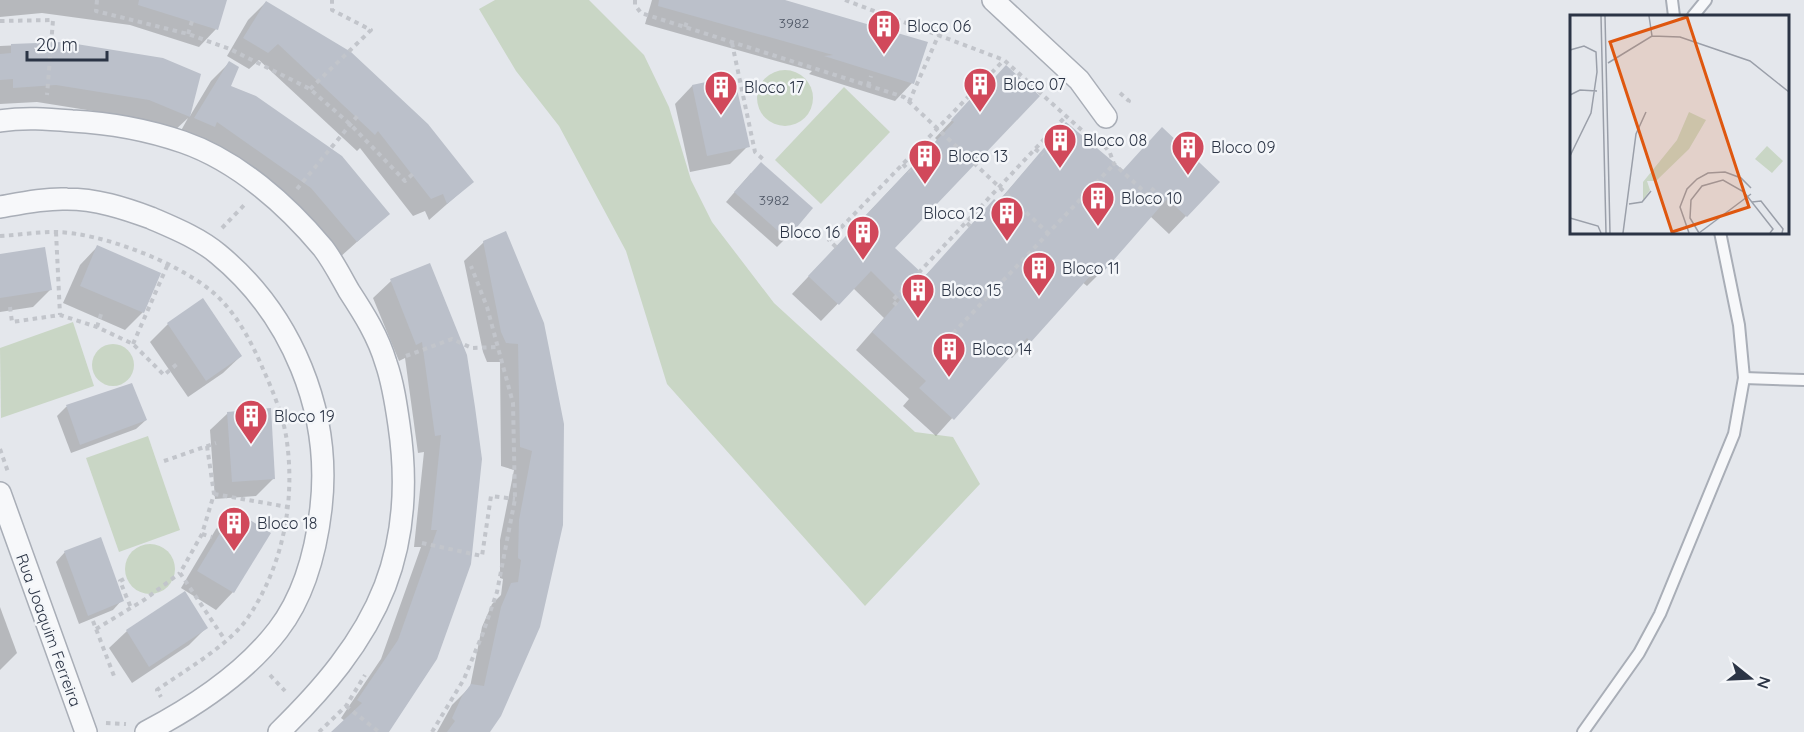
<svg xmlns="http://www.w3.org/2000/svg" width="1804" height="732" font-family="Quicksand,sans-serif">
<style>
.green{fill:#c9d6c5}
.shadow{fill:#0003}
.building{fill:#bbc0ca}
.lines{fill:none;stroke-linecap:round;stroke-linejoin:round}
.lane-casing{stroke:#a9aeb7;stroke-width:14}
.street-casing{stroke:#a9aeb7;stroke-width:24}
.path{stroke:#c2c5cb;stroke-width:4;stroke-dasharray:4.5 4.5;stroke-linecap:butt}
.lane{stroke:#f7f8fa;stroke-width:10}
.street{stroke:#f7f8fa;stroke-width:21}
.labels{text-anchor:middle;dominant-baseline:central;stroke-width:5;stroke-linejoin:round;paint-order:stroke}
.number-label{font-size:14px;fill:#4f5766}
.poi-label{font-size:16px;fill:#2b3445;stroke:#f4f6f9;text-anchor:start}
.street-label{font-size:16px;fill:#2b3445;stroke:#f4f6f9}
.inset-road{fill:none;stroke:#9a9fa9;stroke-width:1.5}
.view{fill:#df570f;fill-opacity:0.15;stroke:#df570f;stroke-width:3}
.inset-edge{fill:none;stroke:#2b3445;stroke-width:3}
</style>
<rect width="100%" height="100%" fill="#e4e7ec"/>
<g class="green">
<path d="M495,0h94l55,55 25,52 22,73 21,42 62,81 141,129 38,5 27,47 -115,122 -198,-222 -41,-133 -67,-125 -43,-55 -37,-62z"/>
<circle cx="785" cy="98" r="28"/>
<path d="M844,87l46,45 -69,72 -46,-44z"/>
<path d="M73,322l21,64 -93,32 -1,-70z"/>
<circle cx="113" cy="365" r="21"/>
<path d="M148,436l32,94 -61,22 -33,-94z"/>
<circle cx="150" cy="569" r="25"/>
</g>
<g class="shadow">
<path d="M0,0h225l-9,29 -17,18 -69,-22 -88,-12 -42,4z"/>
<path d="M652,0h132l128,83 -17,18 -86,-27 3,-3 -167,-47z"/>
<path d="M266,2l206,180 -43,38 -4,-9 -12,5 -53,-68 -3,3 -98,-91 -10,9 -22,-13 21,-36z"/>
<path d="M64,43l126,73 21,-35 18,-18v24l159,127 -49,44 -161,-122 10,-18 -16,15 -41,-16 -94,-15 -37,2v-58z"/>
<path d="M733,78l15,68 -18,18 -40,8 -15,-68 17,-18z"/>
<path d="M973,98l-80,150 31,29 73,-74 69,-79 56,47 96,11 -49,52 -19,-18 -46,53 -17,17 -5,-4 -70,76 -3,-3 -73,81 -33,-30 6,-7 -53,-49 28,-32 -31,-30 -32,33 -29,-27 145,-154 -2,-2z"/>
<path d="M751,173l35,65 -9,9 -51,-45z"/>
<path d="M484,242l78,182 -74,308h-51l15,-27 18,-18 12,-60 10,-23 9,-9 2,-16 -3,-1v-38l14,-70 -13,-4 -1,-104h-13l-4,-10 -19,-91z"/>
<path d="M97,247l62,27 -16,38 -18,18 -62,-27 17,-38z"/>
<path d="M0,255l50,35 -17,17 -33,5z"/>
<path d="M391,281l82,126 -86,325h-54l12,-11 -4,-3 40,-59 40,-112h-7l10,-95 -6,1 -13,-95 -6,3 -26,-63z"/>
<path d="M202,300l39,56 -18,17 -35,24 -38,-55 18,-18z"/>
<path d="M132,385l14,35 -10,9 -65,24 -14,-37 9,-9z"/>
<path d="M228,413l46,65 -18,18 -41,3 -5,-69z"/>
<path d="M234,512l35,21 -36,59 -17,18 -35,-22 35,-59z"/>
<path d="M65,552l57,48 -9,10 -34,14 -23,-62z"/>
<path d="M0,607l17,46 -17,17z"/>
<path d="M206,628l-17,17 -57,38 -23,-35 18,-17z"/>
</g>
<g class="building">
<path d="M139,0h88l-9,30 -80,-25z"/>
<path d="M659,0h126l143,42 -14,42 -90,-28 9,-1 -175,-49z"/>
<path d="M266,1l85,51 77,72 46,58 -27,22 -4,-10 -12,5 -53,-68 -3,4 -97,-91 -10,9 -25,-15z"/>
<path d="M64,42l99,16 38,16 -11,43 -41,-17 -93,-15 -43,3v-9l-13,1v-26l11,-1v-9z"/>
<path d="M229,61l10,6 -8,19 25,10 86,60 48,58 -33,28 -46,-54 -94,-66 -2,5 -21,-9z"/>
<path d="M1006,65l34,31 -145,152 30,28 69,-77 4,3 68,-80 57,48 39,-43 58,55 -33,35 -20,-18 -62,71 -5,-5 -69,77 -4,-4 -73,82 -35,-32 7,-7 -54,-49 28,-32 -29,-29 -32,34 -31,-29 146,-154 -3,-2 22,-24 3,2z"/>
<path d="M734,76l16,71 -43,9 -15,-71z"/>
<path d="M761,162l52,46 -26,31 -53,-47z"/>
<path d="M506,231l38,92 5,25 15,76 -1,101 -23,102 -39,89 -11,16h-43l8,-11 -3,-3 10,-22 9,-12 13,2 17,-79 10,-24 7,-1 3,-22 -3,-2 1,-38 13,-69 -12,-4 -2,-103 -12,-1 -5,-11 -18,-91z"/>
<path d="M97,245l64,28 -17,40 -64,-27z"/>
<path d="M45,247l7,43 -52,8v-44z"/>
<path d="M430,263l37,92 8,52 7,52 -11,105 -34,95 -48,73h-58l31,-29 -5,-3 41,-60 39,-110h-6l10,-95 -6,1 -13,-94 -6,3 -26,-66z"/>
<path d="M203,298l39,58 -36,25 -39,-58z"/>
<path d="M132,383l15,37 -67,25 -14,-40z"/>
<path d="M271,408l4,71 -43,3 -5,-70z"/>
<path d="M234,510l37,23 -37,60 -37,-22z"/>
<path d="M101,537l23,64 -36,15 -24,-65z"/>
<path d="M185,591l23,37 -59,39 -23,-37z"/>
</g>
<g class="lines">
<defs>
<g id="lane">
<path d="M1672,0l2,16"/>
<path d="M1693,16l13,-16"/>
<path d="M1744,378l60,2"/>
<path d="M1583,732l56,-79 21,-39 74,-180 10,-56 -5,-53 -19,-93"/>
</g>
<g id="street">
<path d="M993,0l86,80 27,37"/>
<path d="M0,121c24,-4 48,-2 72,0 38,2 76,9 111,21 55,19 104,63 140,106 10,13 18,29 26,43 15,23 29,45 37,72 7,20 10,41 13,62 8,54 6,109 -14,161 -22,57 -63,104 -106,146"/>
<path d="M0,207c22,-4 45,-9 67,-8 29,0 57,9 84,19 23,10 48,20 67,36 74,61 114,158 103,254 -5,43 -16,87 -43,122 -33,43 -84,77 -132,102"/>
<path d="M0,493l86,239"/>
</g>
</defs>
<use href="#lane" class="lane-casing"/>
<use href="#street" class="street-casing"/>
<g class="path">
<path d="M97,0l-1,11 92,23 42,15 80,40 41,36 54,56 11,-10"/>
<path d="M635,0v5l6,8 263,84 145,137"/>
<path d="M845,0l159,60 83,75"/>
<path d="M0,21l53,-1 -6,75"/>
<path d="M685,27l3,-8"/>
<path d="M188,34l4,-13"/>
<path d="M732,43l23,109 9,8"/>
<path d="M868,86l3,-10"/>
<path d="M978,88l7,7"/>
<path d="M310,89l61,-59 -39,-20v-10"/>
<path d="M1120,93l9,8 -3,4"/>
<path d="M909,102l30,-68"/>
<path d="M1099,139l11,14 4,11 34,31 6,-7"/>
<path d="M1035,149l8,6"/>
<path d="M903,164l7,8"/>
<path d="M297,189l62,-75"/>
<path d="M1087,193l6,7"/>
<path d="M967,223l6,6"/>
<path d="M222,228l24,-25"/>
<path d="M56,232l4,83"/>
<path d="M0,236c18,-1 37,-4 54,-4 47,0 129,32 163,64 21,20 35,47 46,73 10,22 21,49 24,73 8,60 -4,123 -38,174 -19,29 -64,54 -92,74l4,7"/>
<path d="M836,247l-7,-7 175,-180"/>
<path d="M897,305l-5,-4 174,-185"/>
<path d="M10,307l2,15 48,-7 37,12 36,17 31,31 13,-11"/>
<path d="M97,327l5,-16"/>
<path d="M133,344l35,-80"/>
<path d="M944,352l-5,-4 175,-184"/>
<path d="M406,356l46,-17 20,9 26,-1"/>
<path d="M207,446l7,48 -12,40 -22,39 45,67"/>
<path d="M0,449l8,23"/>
<path d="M164,461l52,-18"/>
<path d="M214,494l74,13"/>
<path d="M202,534l10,3"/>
<path d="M422,543l60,13 9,-60 24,3"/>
<path d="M124,579l-4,2 11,27"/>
<path d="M93,621l21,55 -3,1"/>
<path d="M96,629l48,-29 36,-27"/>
<path d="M270,675l15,16"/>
<path d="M346,706l33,26"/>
<path d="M106,723l20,1"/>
<path d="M319,732l27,-26 19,-31"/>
<path d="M432,732l32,-53 19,-46 14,-41 18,-93 -2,-96 -26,-96 -16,-41"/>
</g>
<use href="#lane" class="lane"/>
<use href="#street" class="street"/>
</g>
<defs>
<symbol id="building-pin" viewBox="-11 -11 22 30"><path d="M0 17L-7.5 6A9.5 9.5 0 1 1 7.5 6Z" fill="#d1495b" stroke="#f4f6f9"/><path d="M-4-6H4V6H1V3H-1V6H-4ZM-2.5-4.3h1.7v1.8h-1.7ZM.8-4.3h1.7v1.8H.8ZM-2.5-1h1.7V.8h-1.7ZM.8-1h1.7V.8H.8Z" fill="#fff"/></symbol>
</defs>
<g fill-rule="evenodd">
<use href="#building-pin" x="865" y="7" width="38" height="52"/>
<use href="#building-pin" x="961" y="65" width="38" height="52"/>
<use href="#building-pin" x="702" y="68" width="38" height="52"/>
<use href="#building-pin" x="1041" y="121" width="38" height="52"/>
<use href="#building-pin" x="1169" y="128" width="38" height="52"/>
<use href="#building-pin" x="906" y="137" width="38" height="52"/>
<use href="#building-pin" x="1079" y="179" width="38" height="52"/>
<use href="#building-pin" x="988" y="194" width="38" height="52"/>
<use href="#building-pin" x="844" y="213" width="38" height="52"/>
<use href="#building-pin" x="1020" y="249" width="38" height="52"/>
<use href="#building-pin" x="899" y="271" width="38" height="52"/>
<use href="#building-pin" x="930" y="330" width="38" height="52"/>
<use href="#building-pin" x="232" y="397" width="38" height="52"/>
<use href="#building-pin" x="215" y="504" width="38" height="52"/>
</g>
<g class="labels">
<g class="number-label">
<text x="794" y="23">3982</text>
<text x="774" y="200">3982</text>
</g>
<g class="poi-label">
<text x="907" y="26">Bloco 06</text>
<text x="1003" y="84">Bloco 07</text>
<text x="744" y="87">Bloco 17</text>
<text x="1083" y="140">Bloco 08</text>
<text x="1211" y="147">Bloco 09</text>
<text x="948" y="156">Bloco 13</text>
<text x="1121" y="198">Bloco 10</text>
<text x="984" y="213" text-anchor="end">Bloco 12</text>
<text x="840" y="232" text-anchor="end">Bloco 16</text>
<text x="1062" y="268">Bloco 11</text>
<text x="941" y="290">Bloco 15</text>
<text x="972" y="349">Bloco 14</text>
<text x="274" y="416">Bloco 19</text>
<text x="257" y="523">Bloco 18</text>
</g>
<g class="street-label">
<text transform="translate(49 630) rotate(70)">Rua Joaquim Ferreira</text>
</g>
</g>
<g transform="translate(1570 15)">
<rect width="219" height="219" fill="#e4e7ec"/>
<path d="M119,97l17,8 -17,29 -33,32h-9l3,9 -7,10v-18l34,-42zM197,131l16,15 -11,12 -17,-14z" fill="#c9d6c5"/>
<path class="inset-road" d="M31,1l5,217M35,1l5,217M79,1l3,20M0,35l14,-4 12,6 1,20 -6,41 -21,43M38,48l44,-27 28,1 70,24 39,31M0,80l10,-5 17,1M182,187l9,-1 22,28 -1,4M59,189l13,-2 9,-11M0,203l28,8 3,7M53,218l13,-99 10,-22M119,218l-9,-26 7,-18 10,-10 11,-6 17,-1 16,6 10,10M129,218l-9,-15 1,-18 11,-14 21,-6 21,12 29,37 -3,4M129,218l52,-39"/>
<path class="view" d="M117,2l62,190 -77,25 -62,-190z"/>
<rect width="219" height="219" class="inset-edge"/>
</g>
<g transform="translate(1750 678) rotate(108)" stroke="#f4f6f9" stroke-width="4.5" paint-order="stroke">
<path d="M0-4.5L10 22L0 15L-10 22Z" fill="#2b3445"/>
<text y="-9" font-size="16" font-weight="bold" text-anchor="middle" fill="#2b3445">N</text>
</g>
<path d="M27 51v9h80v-9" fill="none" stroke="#2b3445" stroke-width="3"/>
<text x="36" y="51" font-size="18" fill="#2b3445" stroke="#f4f6f9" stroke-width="4.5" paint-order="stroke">20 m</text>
</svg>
